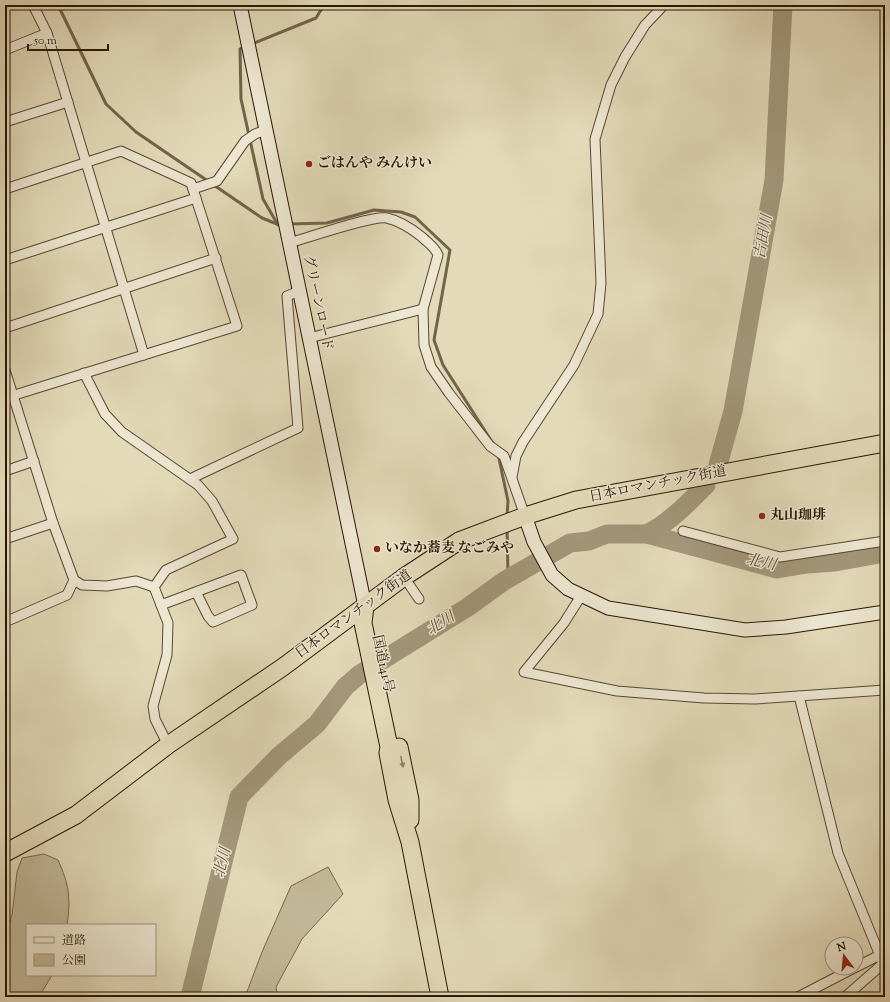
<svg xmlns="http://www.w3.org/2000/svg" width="890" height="1002" font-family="'Sorts Mill Goudy','Noto Serif JP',serif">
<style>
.green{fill:#c3b99a;stroke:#76684f}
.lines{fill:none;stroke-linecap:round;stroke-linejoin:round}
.stream{stroke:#72634b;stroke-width:3}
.river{stroke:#a3977b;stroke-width:19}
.street-casing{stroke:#574731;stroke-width:11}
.secondary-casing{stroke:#281604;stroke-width:15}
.highway-casing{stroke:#281604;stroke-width:19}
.street{stroke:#ede7d2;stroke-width:9}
.secondary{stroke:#ede7d2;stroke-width:13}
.highway{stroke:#e3dab9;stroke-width:17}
.oneway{fill:#8f8268}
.poi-dot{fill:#8f2418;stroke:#ede7d2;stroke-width:1.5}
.labels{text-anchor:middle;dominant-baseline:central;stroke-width:3;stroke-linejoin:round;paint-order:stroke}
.poi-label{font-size:14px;font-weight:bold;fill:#281604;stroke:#ede7d2;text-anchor:start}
.street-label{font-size:14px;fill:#281604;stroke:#ede7d2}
.water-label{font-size:15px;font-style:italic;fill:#594a34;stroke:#ede7d2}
</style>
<rect width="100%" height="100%" fill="#e3dab9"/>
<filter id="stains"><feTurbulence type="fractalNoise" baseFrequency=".005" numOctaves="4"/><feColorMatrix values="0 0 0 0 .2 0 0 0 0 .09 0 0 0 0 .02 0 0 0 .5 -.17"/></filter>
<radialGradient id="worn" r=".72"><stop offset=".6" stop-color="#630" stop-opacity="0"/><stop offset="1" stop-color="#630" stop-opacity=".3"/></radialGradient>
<g class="green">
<path d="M44,854l14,6c11,24 13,38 9,65h-40v50h25l-13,22h-34v-59l7,-23 5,-43 5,-14z"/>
<path d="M328,867l15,27 -41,45 -26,48 2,10h-33l17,-45 29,-66z"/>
</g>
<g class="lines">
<g class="stream">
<path d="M58,5l48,99 30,28 126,86 15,6"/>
<path d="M252,44l64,-26 8,-13"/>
<path d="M245,47l-5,2 1,50 22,100 15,26h3"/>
<path d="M289,224l38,-1 47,-13 27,2 14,5 35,33 -16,90 9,25 51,80"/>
<path d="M498,454l10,47 -1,16"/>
<path d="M504,581l4,-6 -1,-46"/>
</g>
<g class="river">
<path d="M718,465l15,-54 41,-231 9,-175"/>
<path d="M647,534c23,-12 40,-30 59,-49"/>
<path d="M190,997l49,-200 40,-41 38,-32 28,-37 15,-13 108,-67 36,-26 66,-38 19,-2 18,-7h40l130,35 30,-5 28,-2 50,-9"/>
</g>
<defs>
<g id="street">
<path d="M33,5l14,28 97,322"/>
<path d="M5,50l42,-17"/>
<path d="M5,122l63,-20"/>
<path d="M5,189l116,-38 70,32 46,143 -232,72"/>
<path d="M193,189l24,-8 28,-40 10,-7 11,-4"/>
<path d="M289,243c18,-5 84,-28 98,-25 13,3 25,11 35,19 6,6 13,10 16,18l-15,54 1,36 7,22 18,26 41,53 14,10 21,60"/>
<path d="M5,260l191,-62"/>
<path d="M5,328l211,-70"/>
<path d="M309,338l114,-29"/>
<path d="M5,370l48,153 21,57 8,5 25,1 29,-5 18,6"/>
<path d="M84,373l21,41 17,18 76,53 14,16 21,38 -67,31 -12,17"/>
<path d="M5,471l29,-10"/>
<path d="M512,477l4,-21 7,-14 51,-77 24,-51 3,-31 -6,-144 16,-54 14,-28 20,-32 19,-20"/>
<path d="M190,479l108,-51 -11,-132 12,-5"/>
<path d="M683,531l97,26 105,-16"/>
<path d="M5,539l48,-16"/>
<path d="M404,577l15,22"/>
<path d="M154,587l14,36 -1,32 -14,51 2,13 13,26"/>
<path d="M581,596l-17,27 -40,49 93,19 87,7 51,1 130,-9"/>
<path d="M161,605l80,-30 11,30 -39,17 -5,-6 -12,-24"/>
<path d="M5,622l62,-27 7,-15"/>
<path d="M799,696l39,157 45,110"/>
<path d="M856,967l24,-12"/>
<path d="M798,997l56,-29"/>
<path d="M845,997l40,-35"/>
</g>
<g id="secondary">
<path d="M240,5l125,601"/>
<path d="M525,516l9,26 18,33 16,14 40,19 137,22 41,-3 99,-15"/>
</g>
<g id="highway">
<path d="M365,606l-2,17 26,124 -1,6 9,47 13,42 30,155"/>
<path d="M399,747l11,53v20"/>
<path d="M5,853l71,-38 92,-70 115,-78 121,-90 55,-36 66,-25 51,-16 309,-57"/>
</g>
</defs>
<use href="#street" class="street-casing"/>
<use href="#secondary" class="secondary-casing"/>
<use href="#highway" class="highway-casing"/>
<use href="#street" class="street"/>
<use href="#secondary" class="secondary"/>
<use href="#highway" class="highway"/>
</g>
<defs><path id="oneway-solid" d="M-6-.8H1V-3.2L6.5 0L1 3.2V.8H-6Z"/></defs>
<use class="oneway" href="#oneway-solid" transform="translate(402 762) rotate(78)"/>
<g class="poi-dot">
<circle cx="309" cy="164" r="4"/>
<circle cx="762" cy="516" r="4"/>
<circle cx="377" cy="549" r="4"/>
</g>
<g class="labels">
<g class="poi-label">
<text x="317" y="164">ごはんや みんけい</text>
<text x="770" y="516">丸山珈琲</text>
<text x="385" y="549">いなか蕎麦 なごみや</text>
</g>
<g class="street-label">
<text transform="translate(317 303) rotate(78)">グリーンロード</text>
<text transform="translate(658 485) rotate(-11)">日本ロマンチック街道</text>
<text transform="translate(354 615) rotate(-36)">日本ロマンチック街道</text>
<text transform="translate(382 664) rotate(78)">国道141号</text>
</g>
<g class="water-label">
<text transform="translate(764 237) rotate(-80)">吉田川</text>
<text transform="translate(761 563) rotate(12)">北川</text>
<text transform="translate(441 624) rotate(-32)">北川</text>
<text transform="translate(223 863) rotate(-76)">北川</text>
</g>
</g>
<rect width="890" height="1002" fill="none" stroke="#e3dab9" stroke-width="20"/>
<rect x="6" y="6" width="878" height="990" fill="none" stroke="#281604" stroke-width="2"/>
<rect x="10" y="10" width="870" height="982" fill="none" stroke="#281604"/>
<rect x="26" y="924" width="130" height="52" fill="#ede7d2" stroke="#9e9380"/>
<rect x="34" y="937" width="20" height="6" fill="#ede7d2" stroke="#9e9380"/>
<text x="62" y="944" font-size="12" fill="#281604">道路</text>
<rect x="34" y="954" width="20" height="12" fill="#c3b99a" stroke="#9e9380"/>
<text x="62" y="964" font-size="12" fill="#281604">公園</text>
<g transform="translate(844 956) rotate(344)"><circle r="19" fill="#ede7d2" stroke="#9e9380"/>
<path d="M0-3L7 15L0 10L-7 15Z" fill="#8f2418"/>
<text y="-6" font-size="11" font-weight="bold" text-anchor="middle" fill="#281604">N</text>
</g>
<path d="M28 44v6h80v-6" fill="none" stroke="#281604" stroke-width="2"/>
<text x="34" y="44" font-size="12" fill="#281604" stroke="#ede7d2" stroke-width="3" paint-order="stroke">50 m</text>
<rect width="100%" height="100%" filter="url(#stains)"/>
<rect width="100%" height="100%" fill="url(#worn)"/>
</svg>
